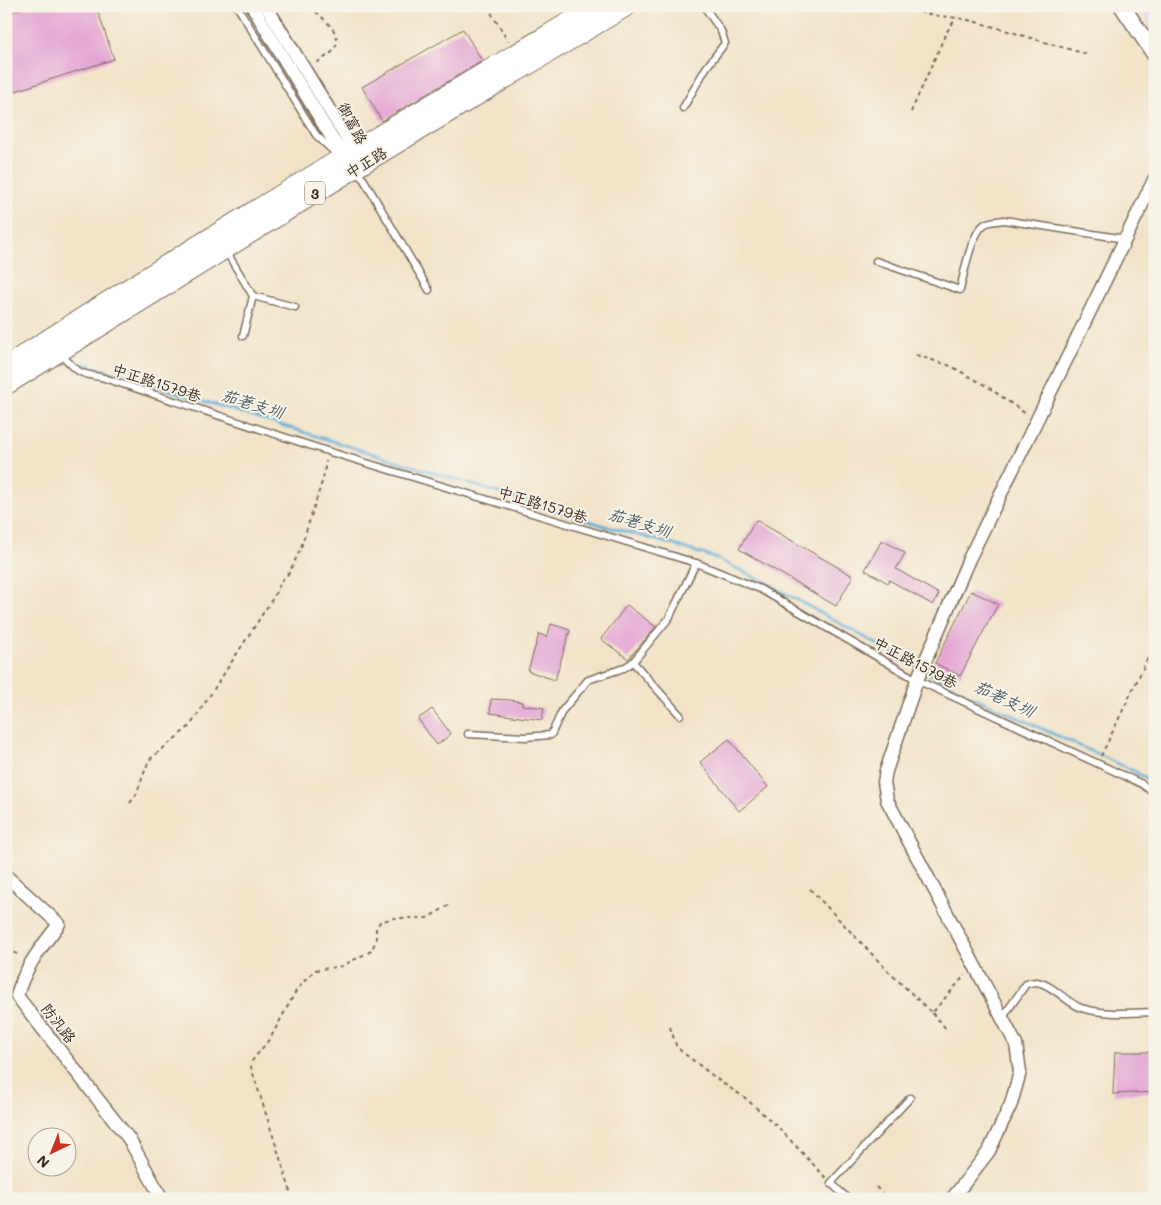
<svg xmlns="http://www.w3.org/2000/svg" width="1161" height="1205" font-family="Mali,'LXGW WenKai TC',sans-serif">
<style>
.built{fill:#e0d4f4}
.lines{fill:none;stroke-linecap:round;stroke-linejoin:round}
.stream{stroke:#5badd6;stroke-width:3}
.building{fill:#e4a5d4}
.service-casing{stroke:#7b6b5a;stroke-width:9}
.minor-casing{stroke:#7b6b5a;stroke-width:15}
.tertiary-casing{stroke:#7b6b5a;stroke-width:18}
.primary-casing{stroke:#7b6b5a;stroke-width:21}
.path{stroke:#7b6b5a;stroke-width:2;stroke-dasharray:4 4;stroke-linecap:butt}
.service{stroke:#fff;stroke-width:6}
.minor{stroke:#fff;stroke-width:12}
.tertiary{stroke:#fff;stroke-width:15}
.primary{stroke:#fff;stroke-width:19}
.labels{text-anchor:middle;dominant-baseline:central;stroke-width:4;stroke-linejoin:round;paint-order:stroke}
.shield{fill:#f7f3e8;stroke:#73665b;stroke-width:1}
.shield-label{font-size:14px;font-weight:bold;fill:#3b2a1e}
.street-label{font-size:15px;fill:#3b2a1e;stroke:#f7f3e8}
.water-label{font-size:16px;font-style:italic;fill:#46585e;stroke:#f7f3e8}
</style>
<rect width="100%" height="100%" fill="#f7f3e8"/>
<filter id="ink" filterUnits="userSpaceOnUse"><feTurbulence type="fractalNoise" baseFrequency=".02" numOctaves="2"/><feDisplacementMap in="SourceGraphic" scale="10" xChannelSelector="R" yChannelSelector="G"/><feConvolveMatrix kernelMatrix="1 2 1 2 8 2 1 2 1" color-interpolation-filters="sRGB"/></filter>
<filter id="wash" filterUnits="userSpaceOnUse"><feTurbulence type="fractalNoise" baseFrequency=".0096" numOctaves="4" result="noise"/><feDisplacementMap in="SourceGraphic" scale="20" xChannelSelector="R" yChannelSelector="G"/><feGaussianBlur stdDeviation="1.12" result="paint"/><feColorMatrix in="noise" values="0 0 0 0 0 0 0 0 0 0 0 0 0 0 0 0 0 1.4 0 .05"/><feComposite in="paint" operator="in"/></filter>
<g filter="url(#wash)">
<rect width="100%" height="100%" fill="#f2e3c8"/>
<path class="built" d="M1138,6h17v25z"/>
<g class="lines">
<g class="stream">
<path d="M85,364l520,162 66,18 44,14 52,25 153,85"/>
<path d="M925,671l44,24 165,76 21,14"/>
</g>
</g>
<g id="blocks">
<g class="building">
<path d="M29,6h67l18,53 -108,35v-80z"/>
<path d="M463,29l19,32 -100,60 -20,-34z"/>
<path d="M756,520l97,56 -17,30 -97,-57z"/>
<path d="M882,540l23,13 -9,16 43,25 -6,11 -44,-25 -1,3 -23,-13z"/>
<path d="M971,591l27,13 -38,72 -25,-13z"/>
<path d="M627,605l29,22 -28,32 -27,-20z"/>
<path d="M551,624l19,6 -15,50 -27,-9 11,-37 8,3z"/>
<path d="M491,699l19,1 12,2v3l22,3 -2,12 -52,-7z"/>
<path d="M432,709l19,25 -14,11 -19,-26z"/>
<path d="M729,739l39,48 -29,24 -39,-49z"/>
<path d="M1115,1052h40v40l-42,2z"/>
</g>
</g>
</g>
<g filter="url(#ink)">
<use href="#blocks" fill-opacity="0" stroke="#7b6b5a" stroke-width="1"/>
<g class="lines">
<defs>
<g id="service">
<path d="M237,6l79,129 17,16 7,4"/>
<path d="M683,108l23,-40 19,-25 -4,-12 -17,-25"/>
<path d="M355,170l9,10 65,110"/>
<path d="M226,251l27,45 42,11"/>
<path d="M876,261l84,29c4,-16 11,-57 25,-66 4,-3 13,-3 19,-4l121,19"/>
<path d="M243,336l10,-40"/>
<path d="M60,353c16,17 17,21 41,24l226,74 369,112 64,26 157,91 225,104 13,10"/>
<path d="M633,662l47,53"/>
<path d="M468,734l57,3 26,-2 11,-24 26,-31 36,-12 9,-6 36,-44 27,-55"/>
<path d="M1003,1017l23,-33c3,-1 8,-2 11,-2 15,2 30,21 44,26 23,7 50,5 74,4"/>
<path d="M848,1199l-17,-16 79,-85"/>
</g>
<g id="minor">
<path d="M252,6l81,134 15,21"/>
<path d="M266,6l84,138 3,15"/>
<path d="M6,876l53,48c-18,24 -34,42 -42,72l112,143 33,60"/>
<path d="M952,1199l37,-48 22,-47 9,-32 -4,-28 -129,-244 -3,-18 2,-11 31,-91 52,-121 186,-381"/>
</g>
<path id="tertiary" d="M1122,6l33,49"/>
<g id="primary">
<path d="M6,366c194,-125 392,-242 590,-360"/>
<path d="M6,385l348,-216 273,-163"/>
</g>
</defs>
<use href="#service" class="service-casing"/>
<use href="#minor" class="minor-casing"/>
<use href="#tertiary" class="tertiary-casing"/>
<use href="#primary" class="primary-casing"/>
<g class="path">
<path d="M310,6c10,11 38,28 22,46 -4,4 -11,8 -16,11"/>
<path d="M487,6l21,35"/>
<path d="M905,6c21,12 45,9 67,15 39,10 76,23 115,33"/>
<path d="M911,112l35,-79 10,-15"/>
<path d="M916,355l35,11 37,21 38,27"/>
<path d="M1101,756l54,-113"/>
<path d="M130,803l6,-8 13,-35 41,-34 83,-128 9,-18 7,-7 11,-23 23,-71 3,-18"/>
<path d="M810,889l79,83 43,41 33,-38"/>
<path d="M6,950l15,5"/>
<path d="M932,1013l16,18"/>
<path d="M670,1027l6,18 5,6 40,31 23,15 34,30 48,51"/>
<path d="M876,1187l12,12"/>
<path d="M293,1199l-42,-132 1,-6 19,-24 25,-46 11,-13 8,-8 27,-4 29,-15 5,-10v-12l4,-7 14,-4h33l24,-14"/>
</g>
<use href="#service" class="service"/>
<use href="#minor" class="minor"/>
<use href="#tertiary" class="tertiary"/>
<use href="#primary" class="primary"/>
</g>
</g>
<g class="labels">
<rect class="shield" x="305" y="181.5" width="20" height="23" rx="4"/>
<g class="shield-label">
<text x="315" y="193">3</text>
</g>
<g class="street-label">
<text transform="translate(353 123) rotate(62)">御富路</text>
<text transform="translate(366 162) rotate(-31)">中正路</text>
<text transform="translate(157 382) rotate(18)">中正路1579巷</text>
<text transform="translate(543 504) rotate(17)">中正路1579巷</text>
<text transform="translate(916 662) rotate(28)">中正路1579巷</text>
<text transform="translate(59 1023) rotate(52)">防汎路</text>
</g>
<g class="water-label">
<text transform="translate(253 403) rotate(17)">茄荖支圳</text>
<text transform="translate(640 522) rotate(17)">茄荖支圳</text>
<text transform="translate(1005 698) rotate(25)">茄荖支圳</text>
</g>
</g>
<rect width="1161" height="1205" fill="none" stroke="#f7f3e8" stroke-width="25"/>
<g transform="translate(52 1152) rotate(223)"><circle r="24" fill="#f7f3e8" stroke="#aca397"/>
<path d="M0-4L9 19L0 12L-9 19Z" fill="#c8321e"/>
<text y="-8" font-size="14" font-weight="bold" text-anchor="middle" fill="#3b2a1e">N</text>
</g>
</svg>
